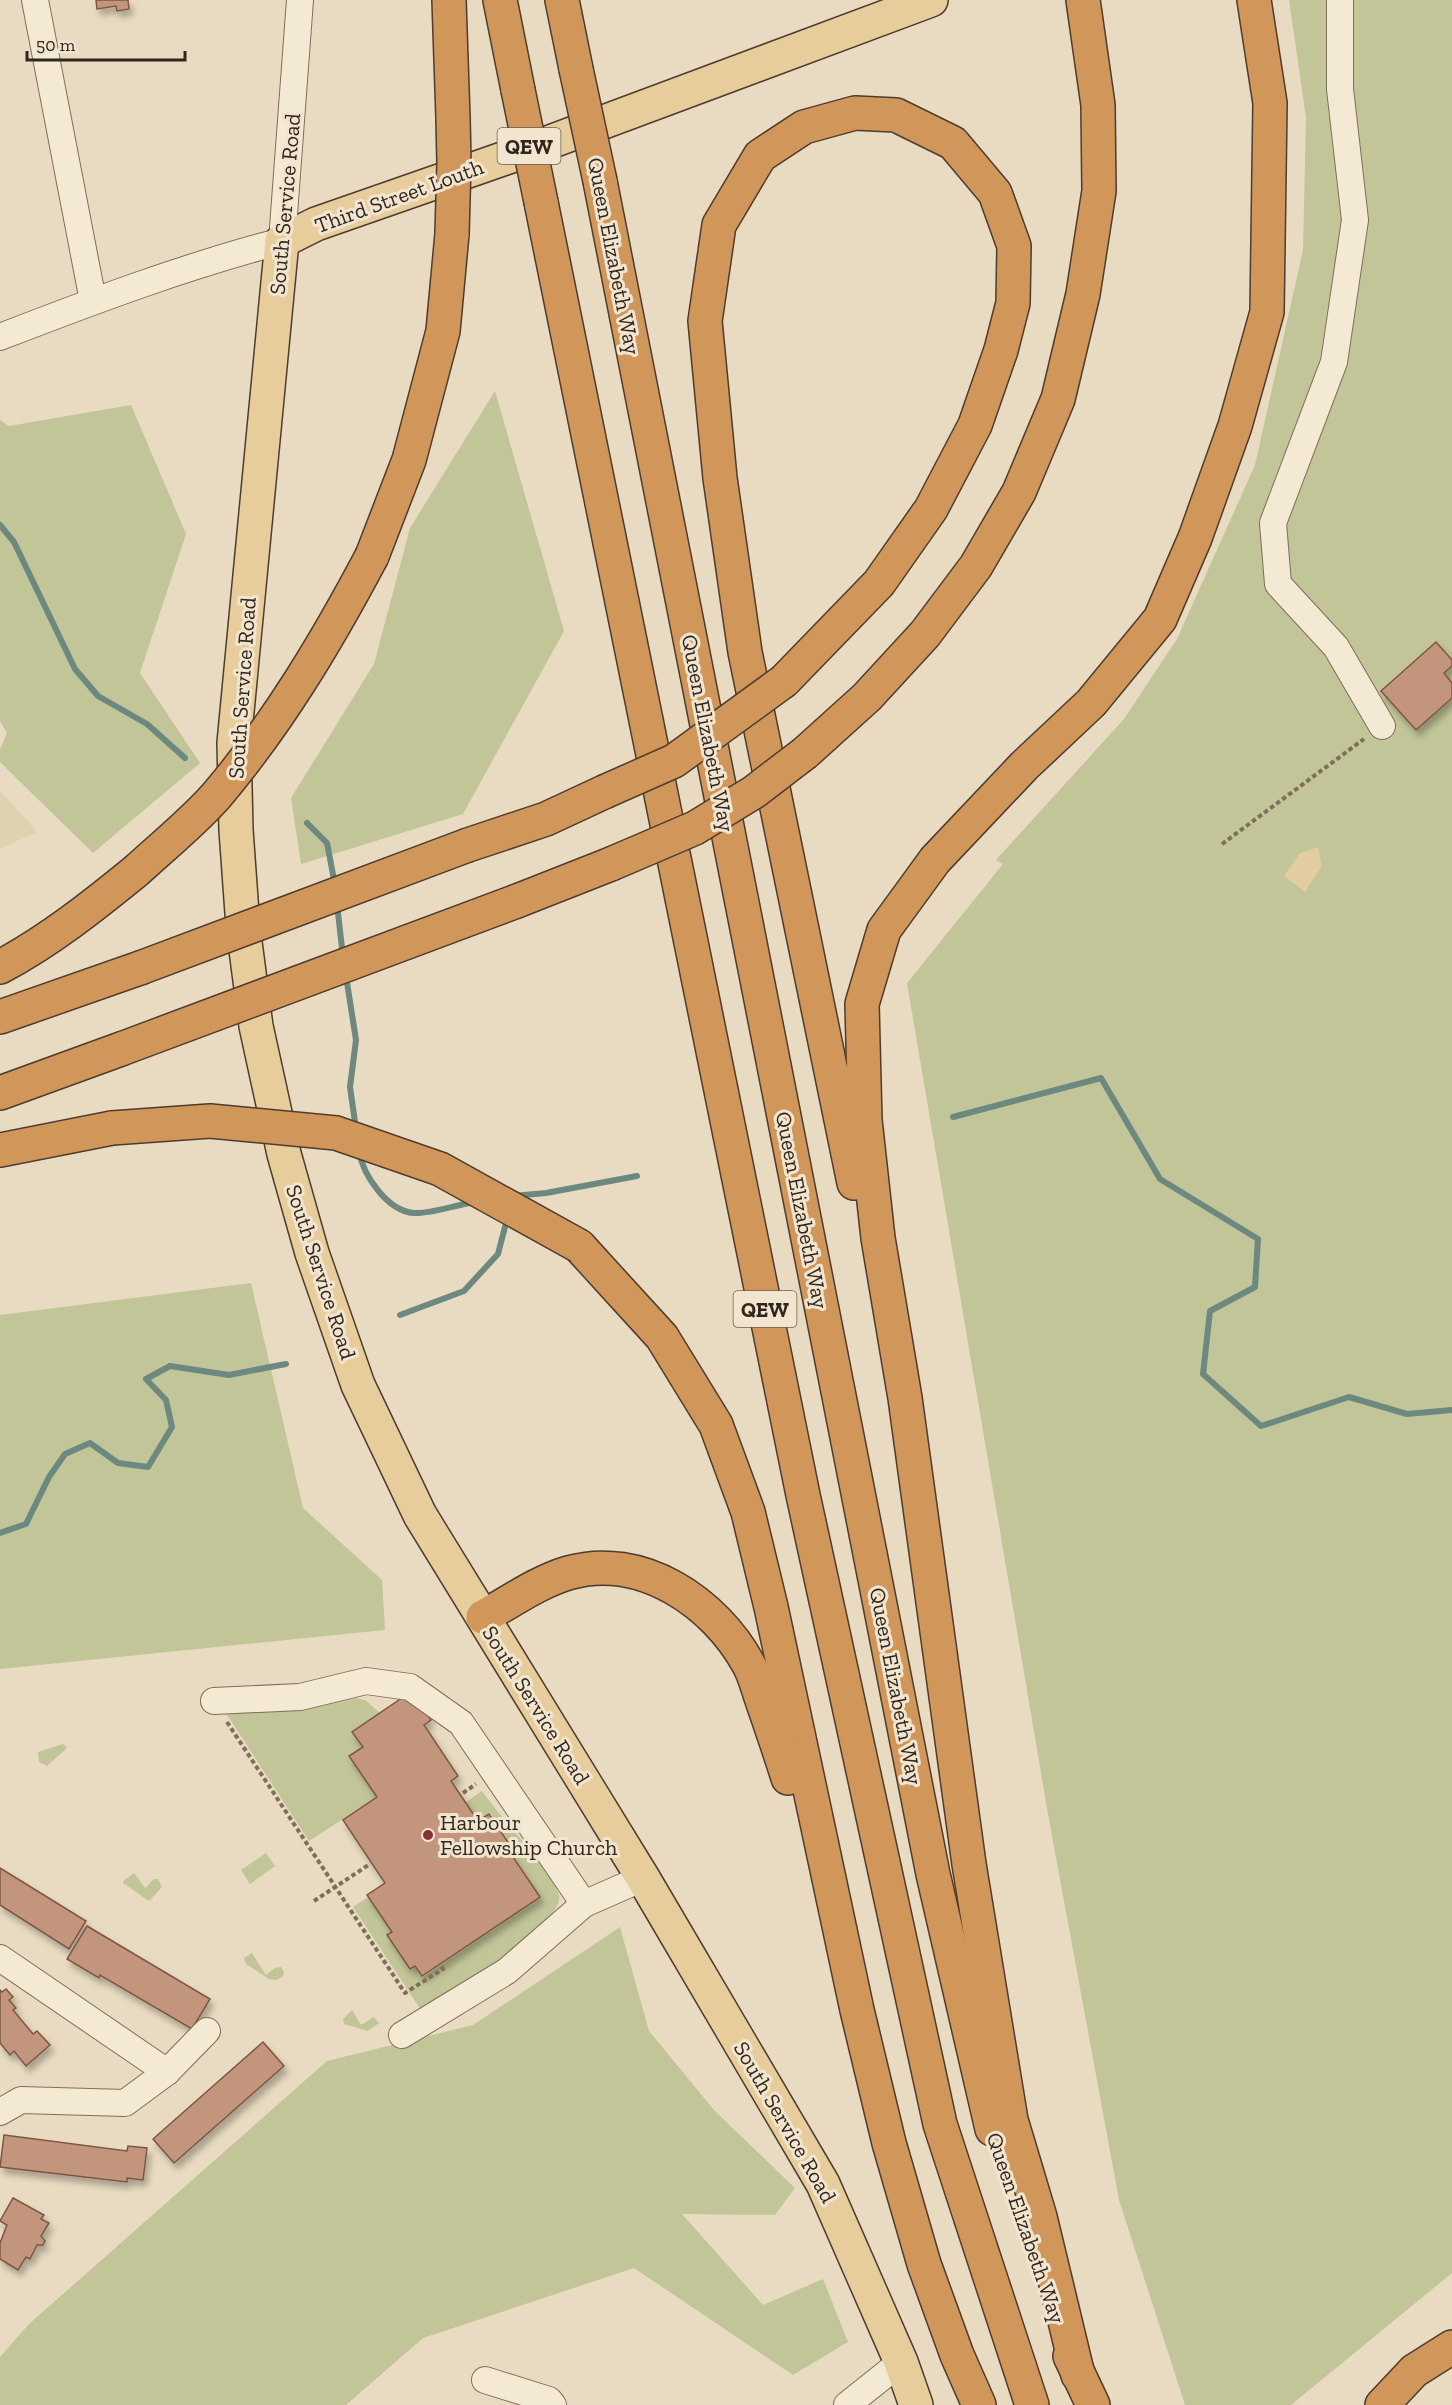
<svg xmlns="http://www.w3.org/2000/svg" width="1452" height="2405" font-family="'Zilla Slab',serif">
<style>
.farmland{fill:#ddd3b0}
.green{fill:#c2c597}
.sand{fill:#e2cda1}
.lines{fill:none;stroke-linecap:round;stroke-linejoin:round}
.stream{stroke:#6c887f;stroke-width:6}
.building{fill:#c3957b;stroke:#7c5743;stroke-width:1.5;filter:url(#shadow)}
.minor-casing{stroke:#806d5b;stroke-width:28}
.major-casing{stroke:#4e3c2f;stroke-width:36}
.highway-casing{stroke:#4e3c2f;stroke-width:36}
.path{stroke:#806d5b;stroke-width:4;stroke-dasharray:4.5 3;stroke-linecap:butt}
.minor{stroke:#f4e9d3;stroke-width:26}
.major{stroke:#e8cd9c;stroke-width:33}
.highway{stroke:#d0965a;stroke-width:33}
.highway-bridge-casing{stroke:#4e3c2f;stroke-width:36;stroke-linecap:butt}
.highway-bridge{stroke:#d0965a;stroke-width:33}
.poi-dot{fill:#883137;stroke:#f1e5d0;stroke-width:2}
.labels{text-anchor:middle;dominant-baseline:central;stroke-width:6;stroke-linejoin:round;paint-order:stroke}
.shield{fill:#f1e5d0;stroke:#6b5f53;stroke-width:1.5}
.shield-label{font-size:21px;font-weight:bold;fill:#31261d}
.street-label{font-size:22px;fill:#31261d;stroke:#f1e5d0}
.poi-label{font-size:22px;fill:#31261d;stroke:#f1e5d0;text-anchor:start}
</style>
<defs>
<filter id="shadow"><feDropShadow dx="3.5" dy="6" stdDeviation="3" flood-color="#0004"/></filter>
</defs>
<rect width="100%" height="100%" fill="#e8dbc1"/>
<path class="farmland" d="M0,790l37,42 -37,17z"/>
<g class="green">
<path d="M1289,0h163v2273l-161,132h-106l-66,-205 -71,-386 -141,-831 96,-119 -7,-4 128,-141 53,-80 78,-174 48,-215 3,-132z"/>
<path d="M495,391l69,240 -101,183 -162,50 -10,-66 83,-134 36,-136z"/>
<path d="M131,405l55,129 -46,139 60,90 -107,90 -93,-91v-13l7,-16 -7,-12v-301l9,6z"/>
<path d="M251,1283l52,225 79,72 3,50 -385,39v-354z"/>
<path d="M356,1698l9,2 15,13 -28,19 11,16 -13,9 27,40 -68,44 -87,-134 58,5z"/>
<path d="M63,1744l4,3 -1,2 -19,17 -8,-4 -1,-10z"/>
<path d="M482,1791c20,28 44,51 63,80 5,7 11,15 14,24 6,20 -65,72 -82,83 -17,13 -37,22 -56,32l-68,-103 15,-10 24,35 -5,3 23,35 5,-3 8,10 117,-80 -30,-47 4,-3 -24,-34 -12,8 -12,-19z"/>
<path d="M266,1853l9,13 -25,18 -9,-14z"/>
<path d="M134,1873l11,15 9,-9h4l4,8 -13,14 -26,-18v-2z"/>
<path d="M620,1927l29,104 65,79 81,78 -20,27 -93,-1 81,91 60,-26 25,63 -55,33 -159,-107 -211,70 -77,67h-346v-48l29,-33 298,-263 146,-36z"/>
<path d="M252,1953l14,22 9,-7 6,-1 3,5 -1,4 -6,4 -8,-1 -23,-15 -2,-6z"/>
<path d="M352,2010l9,15 13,-8 5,6 -11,8 -24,-7 -1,-5z"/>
</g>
<path class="sand" d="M1318,847l4,19 -17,26 -21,-16 16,-23z"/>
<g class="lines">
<g class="stream">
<path d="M0,525l14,17 61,127 23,27 49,28 38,34"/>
<path d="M307,823l20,20 8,42"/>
<path d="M337,904l6,53"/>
<path d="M346,976l10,64 -6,47 6,42"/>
<path d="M953,1117l148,-39 59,101 98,60 -3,48 -45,24 -7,63 58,52 88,-29 58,17 45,-4"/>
<path d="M359,1151c4,24 28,60 55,62 17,1 42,-8 60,-11"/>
<path d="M513,1196l33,-3 91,-17"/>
<path d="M400,1315l64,-24 34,-37 9,-35"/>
<path d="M0,1533l26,-9 23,-47 16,-23 25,-11 28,20 30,4 24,-40 -6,-27 -20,-21 24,-13 59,9 57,-11"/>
</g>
</g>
<g class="building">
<path d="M96,0h32l1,9 -12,2 -1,-5 -19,3z"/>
<path d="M1436,642l16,18v6l-8,7 8,10v15l-36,32 -35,-39z"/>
<path d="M412,1691l19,29 -7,5 34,51 -7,5 27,40 11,-7 23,34 -3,3 31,46 -118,79 -7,-10 -5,3 -23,-34 5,-3 -25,-37 18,-12 -42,-63 34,-23 -28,-41 14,-9 -11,-15z"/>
<path d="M0,1868l86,53 -17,28 -69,-44z"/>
<path d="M87,1926l123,73 -18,30 -92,-54 -1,3 -32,-19z"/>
<path d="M6,1989l7,8 -4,3 7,8 -3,2 20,24 4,-3 13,14 -24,21 -12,-15 -4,4 -10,-12v-53l2,2z"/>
<path d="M263,2042l21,24 -110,97 -21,-24z"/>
<path d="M4,2135l123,16 1,-5 19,2 -4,32 -16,-2v4l-127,-15z"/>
<path d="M13,2198l31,17 -3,4 8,4 -8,13 4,5 -2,4h-6l-7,14 -4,-2 -8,13 -18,-11v-16l7,-18 -7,-4z"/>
</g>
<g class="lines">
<defs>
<g id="minor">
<path d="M35,0l58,301"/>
<path d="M1340,0v89l15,131 -21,142 -61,161 5,61 58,63 46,79"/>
<path d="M0,337c93,-36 186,-71 282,-96l18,-241"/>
<path d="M214,1701l86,-4 66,-16 44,6 51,36 123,181"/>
<path d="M0,1958l167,114"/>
<path d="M402,2035l105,-64 77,-67 59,-26"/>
<path d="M0,2112l21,-12 104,3 42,-31 40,-41"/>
<path d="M485,2380l64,20 4,5"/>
<path d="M847,2405l54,-43"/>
</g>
<path id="major" d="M916,2405l-15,-43 -78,-178 -180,-306 -223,-363 -62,-130 -46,-132 -28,-99 -28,-128 -13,-99 -7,-97 -2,-87 48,-502 34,-17 218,-76 397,-148"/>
<g id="highway">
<path d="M449,0l4,118"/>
<path d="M500,0l18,90"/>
<path d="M562,0l14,69"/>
<path d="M600,181l333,1693 59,255"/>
<path d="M541,202l262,1293 137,629 92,281"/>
<path d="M372,556l37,-96 34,-129 9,-97"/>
<path d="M784,681l95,-98 52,-74 44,-84 26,-75 12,-47 1,-57 -19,-53 -42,-50 -57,-28 -41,-2 -51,14 -44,29 -41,69 -14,96 15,157 25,174 109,531"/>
<path d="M805,753l62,-56 58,-63 51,-68 43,-74 39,-93 25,-105 16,-103 -1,-86 -15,-105"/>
<path d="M468,845l78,-26 58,-27"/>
<path d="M517,901l94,-37"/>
<path d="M0,967c49,-26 93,-61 136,-96"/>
<path d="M0,1017l140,-49"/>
<path d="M0,1093l121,-44"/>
<path d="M0,1150l112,-22"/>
<path d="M579,1246l83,91 54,88 32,87 23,95 86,403 32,133 35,121 33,91 22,50"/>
<path d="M483,1617c27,-15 55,-35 85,-44 73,-21 147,29 181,92 6,11 9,24 13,35 9,26 18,52 26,78"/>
<path d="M1070,2356l23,49"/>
<path d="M1078,2375l-38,-158 -29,-97 -42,-256 -64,-466 -27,-160 -13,-118 -3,-116 22,-74 51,-70 89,-94 67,-63 69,-84 35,-81 40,-112 32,-114 3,-209 -16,-103"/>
<path d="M1382,2405l32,-34 38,-24"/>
</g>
</defs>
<use href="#minor" class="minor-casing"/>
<use href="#major" class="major-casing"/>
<use href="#highway" class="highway-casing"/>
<g class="path">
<path d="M1222,844l142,-105"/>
<path d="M227,1722l178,271 38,-24 -2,-3"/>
<path d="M463,1793l13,-9"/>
<path d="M314,1901l56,-37"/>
</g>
<use href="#minor" class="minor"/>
<use href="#major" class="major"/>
<use href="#highway" class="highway"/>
<defs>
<g id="highway-bridge">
<path d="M576,69l24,112"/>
<path d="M518,90l23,112"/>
<path d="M452,234l2,-71 -1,-45"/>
<path d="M604,792l70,-31 110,-80"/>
<path d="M611,864l84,-36 59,-36 51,-39"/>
<path d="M136,871c26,-24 56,-48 80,-75 62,-73 111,-155 156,-240"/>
<path d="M140,968l328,-123"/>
<path d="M121,1049l396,-148"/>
<path d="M112,1128l98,-7 126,12 104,36 139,77"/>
</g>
</defs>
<use href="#highway-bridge" class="highway-bridge-casing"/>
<use href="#highway-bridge" class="highway-bridge"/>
</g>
<circle class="poi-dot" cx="428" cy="1835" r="6"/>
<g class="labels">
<g class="shield">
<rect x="497.5" y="128" width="63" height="36" rx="4.5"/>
<rect x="733.5" y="1291" width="63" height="36" rx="4.5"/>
</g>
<g class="shield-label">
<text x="529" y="146">QEW</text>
<text x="765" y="1309">QEW</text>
</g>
<g class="street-label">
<text transform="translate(399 196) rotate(-20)">Third Street Louth</text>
<text transform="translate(285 204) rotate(-85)">South Service Road</text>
<text transform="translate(614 256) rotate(79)">Queen Elizabeth Way</text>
<text transform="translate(242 688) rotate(-86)">South Service Road</text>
<text transform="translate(708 733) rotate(79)">Queen Elizabeth Way</text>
<text transform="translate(802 1210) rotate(79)">Queen Elizabeth Way</text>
<text transform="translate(321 1272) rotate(72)">South Service Road</text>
<text transform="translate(896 1686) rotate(79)">Queen Elizabeth Way</text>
<text transform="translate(536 1705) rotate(58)">South Service Road</text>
<text transform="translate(785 2122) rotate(60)">South Service Road</text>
<text transform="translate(1026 2228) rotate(71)">Queen Elizabeth Way</text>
</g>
<g class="poi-label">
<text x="440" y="1822">Harbour<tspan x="440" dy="25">Fellowship Church</tspan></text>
</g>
</g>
<path d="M27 51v9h158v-9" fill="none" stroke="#31261d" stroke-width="3"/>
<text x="36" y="51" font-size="18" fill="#31261d" stroke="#f1e5d0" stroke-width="4.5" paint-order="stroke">50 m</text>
</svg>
